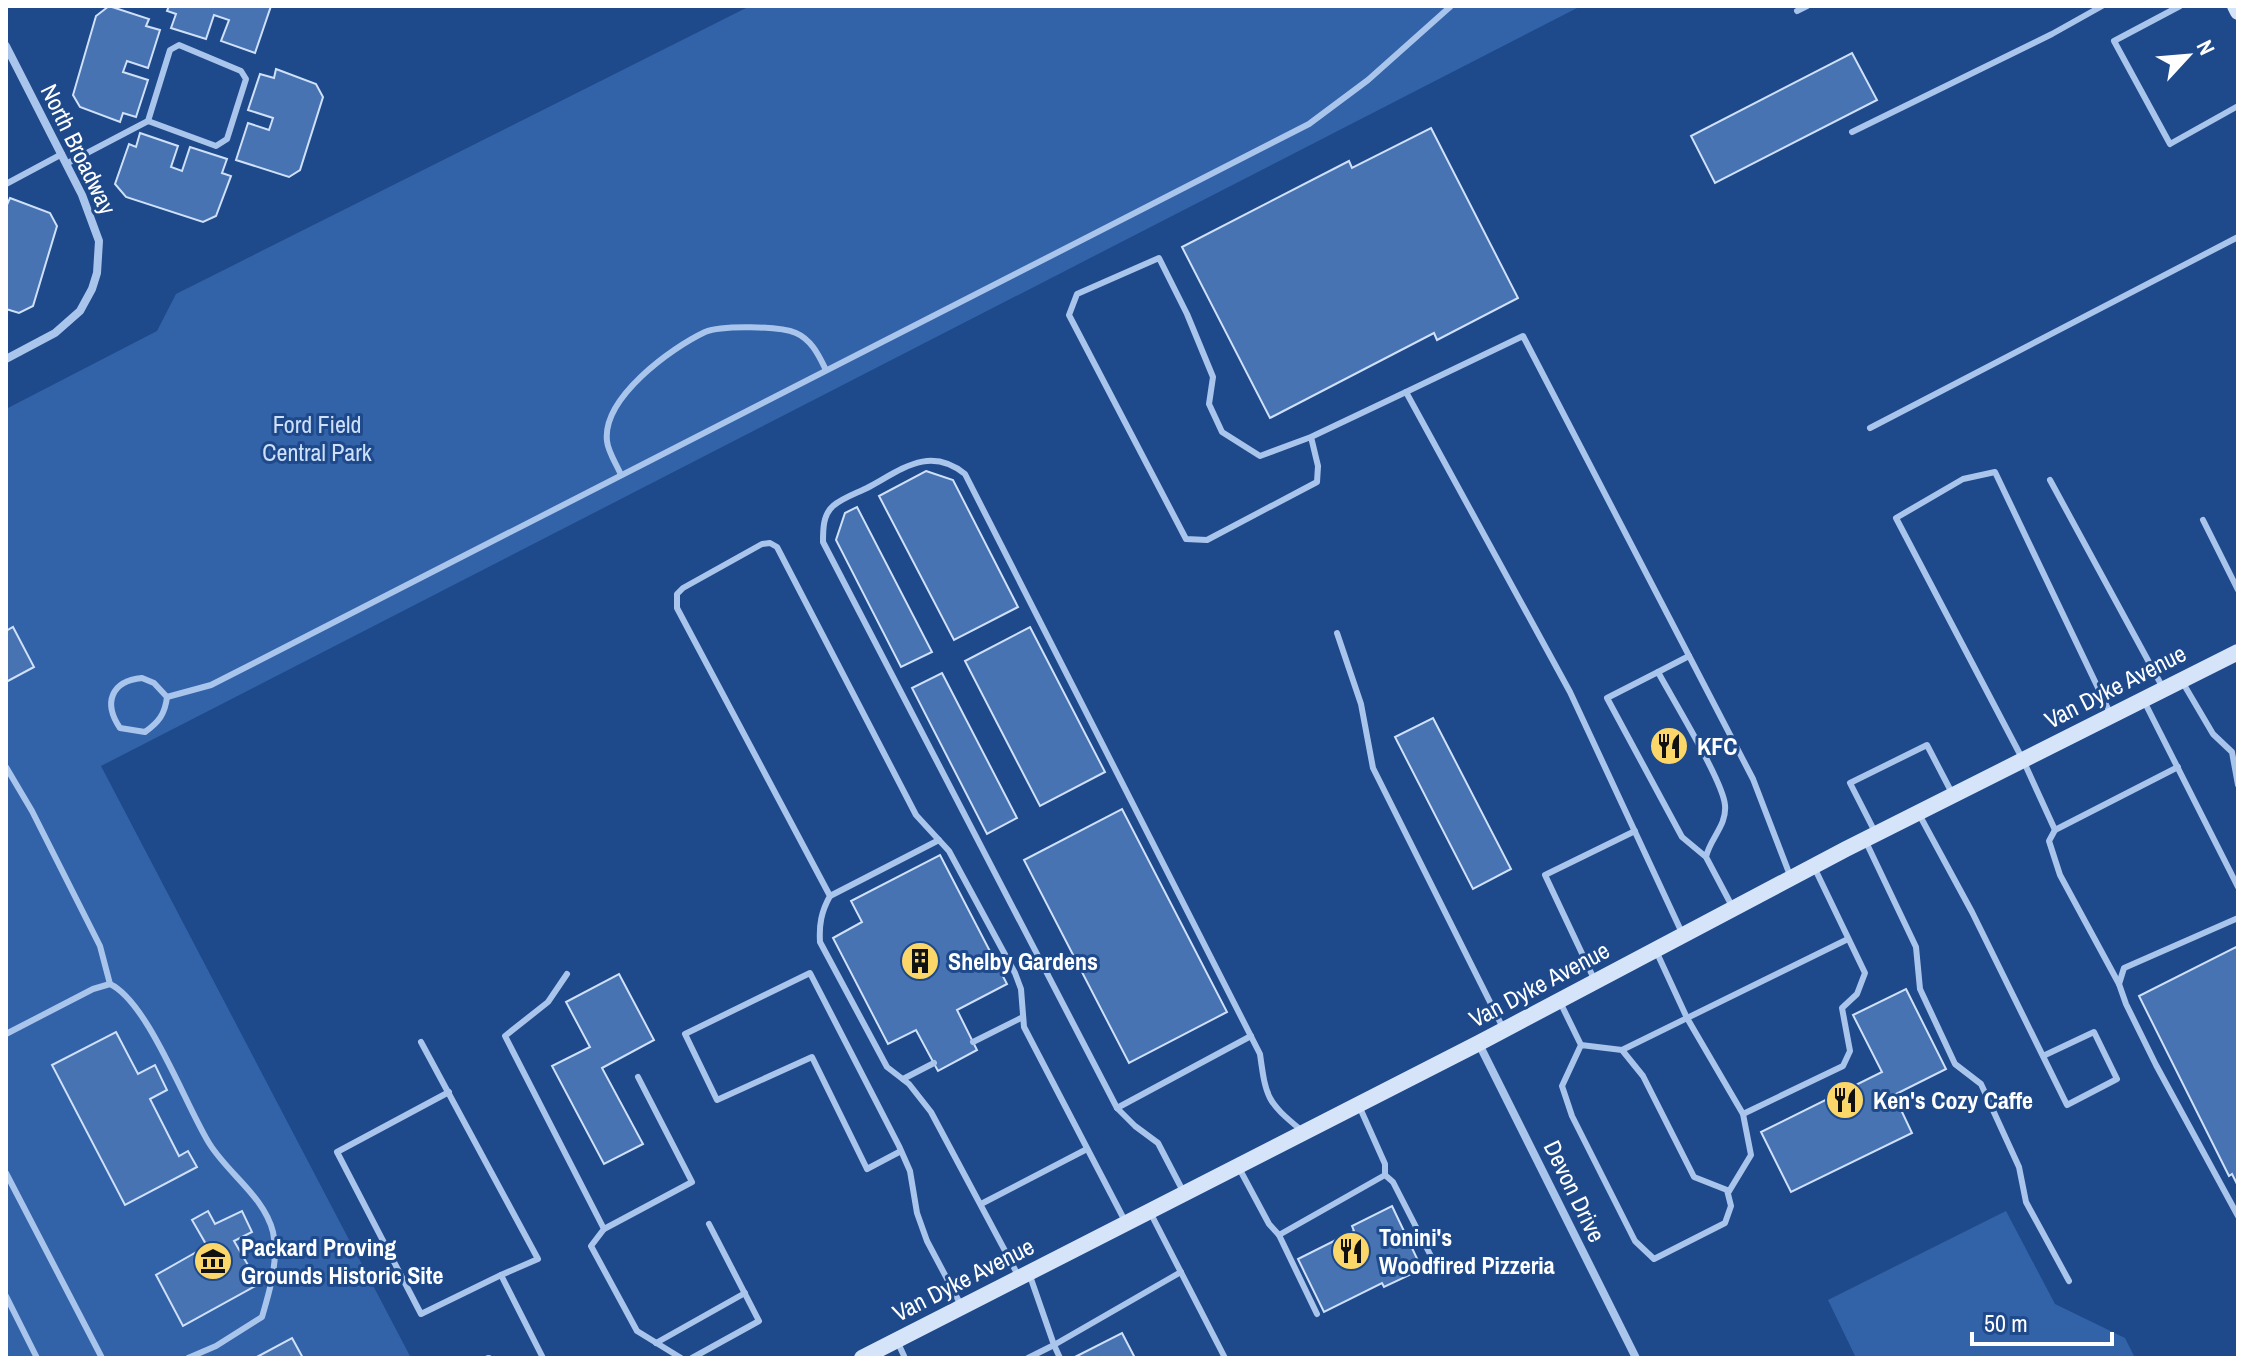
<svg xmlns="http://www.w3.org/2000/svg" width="2244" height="1364" font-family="'Archivo Narrow',sans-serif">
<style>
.green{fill:#3263a8}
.building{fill:#4773b2;stroke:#cfe0f9;stroke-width:2}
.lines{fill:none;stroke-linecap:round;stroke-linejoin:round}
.service{stroke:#aac5ec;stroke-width:6}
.minor{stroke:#aac5ec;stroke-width:8}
.secondary{stroke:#d6e4f9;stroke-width:16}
.labels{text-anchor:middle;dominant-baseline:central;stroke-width:6;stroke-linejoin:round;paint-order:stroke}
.street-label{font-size:24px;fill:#fff;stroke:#1e498b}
.park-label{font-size:24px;fill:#cfe0f9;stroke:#1e498b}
.poi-label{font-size:24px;font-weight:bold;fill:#fff;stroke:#1e498b;text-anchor:start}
</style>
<rect width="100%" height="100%" fill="#1e498b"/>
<g class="green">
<path d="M750,6h831l-1480,760 310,592h-405v-949l151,-78 19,-37z"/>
<path d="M2006,1211l49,93 70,34 10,20h-279l-28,-58z"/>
</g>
<g class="building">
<path d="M109,6l40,13 -3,7 14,4 -12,38 -21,-7 -4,11 25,8 -12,37 -13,-4 -3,9 -40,-15 -7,-12 23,-79z"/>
<path d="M169,6h102l-16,47 -34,-12 8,-21 -15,-5 -8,24 -35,-11 5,-14 -9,-3z"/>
<path d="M1852,53l25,47 -162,83 -24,-47z"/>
<path d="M276,69l40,15 7,13 -23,73 -11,7 -53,-17 12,-37 21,7 4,-12 -25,-8 12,-36 14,4z"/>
<path d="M1431,128l87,170 -81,42 -3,-7 -164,85 -88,-171 167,-86 3,7z"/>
<path d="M140,133l38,13 -7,21 11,4 8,-24 37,12 -5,14 9,3 -15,40 -13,6 -77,-25 -11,-13 14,-40 7,3z"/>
<path d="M10,198l40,15 7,13 -24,80 -14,7 -13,-4v-102z"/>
<path d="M926,471l27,9 65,127 -64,33 -75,-144z"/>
<path d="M857,507l75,145 -31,15 -65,-127 9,-27z"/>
<path d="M13,627l21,40 -28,15v-51z"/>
<path d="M1030,627l75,145 -65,34 -75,-145z"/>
<path d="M942,673l75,145 -30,16 -75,-146z"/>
<path d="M1433,718l78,151 -38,20 -78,-152z"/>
<path d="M1122,809l105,203 -98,51 -105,-203z"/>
<path d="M940,855l67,129 -50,26 20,40 -39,21 -22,-41 -28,14 -55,-106 29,-16 -11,-21z"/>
<path d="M2236,947l2,4v235l-6,-12 -3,2 -90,-180z"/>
<path d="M619,974l35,66 -52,28 41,76 -39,20 -52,-98 38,-19 -24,-45z"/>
<path d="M1906,989l40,80 -52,26 18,38 -121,59 -30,-60 121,-60 -29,-57z"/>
<path d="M116,1032l22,42 17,-9 12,25 -17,9 29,57 9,-5 9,16 -72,38 -73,-140z"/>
<path d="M1392,1206l30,63 -38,18 -2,-4 -58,29 -26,-53 56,-28 -2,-5z"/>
<path d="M208,1211l7,13 27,-13 10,21 -18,9 25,43 -76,42 -27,-51 51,-29 -15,-26z"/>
<path d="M1122,1333l13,25h-62z"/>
<path d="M292,1338l11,20h-48z"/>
</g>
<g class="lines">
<g class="service">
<path d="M2180,6l-66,35 56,103 68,-38"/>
<path d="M1797,11l10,-5"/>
<path d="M1852,132l200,-98 50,-28"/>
<path d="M66,164l82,-43 68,25 11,-7 19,-60 -5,-8 -62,-26 -9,5 -22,71"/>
<path d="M6,184l56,-30"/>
<path d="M1870,428l368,-191"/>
<path d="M1311,437l-51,19 -38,-24 -13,-28 4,-27 -26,-63 -28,-56 -82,36 -8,21 117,224 21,1 110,-58 1,-16 -7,-29 95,-45"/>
<path d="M621,475c-4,-10 -13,-23 -14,-34 -5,-43 64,-93 98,-109 17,-7 74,-6 91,1 16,7 23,23 30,37"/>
<path d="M2050,480l113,208"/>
<path d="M2203,520l35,70"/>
<path d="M1337,633l24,71 12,64 131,262"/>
<path d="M1658,672l31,-16"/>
<path d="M142,678l12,5 13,14c-2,17 -8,25 -22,35l-25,-4c-17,-25 -9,-47 22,-50z"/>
<path d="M2183,683l30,51 19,18 6,33"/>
<path d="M167,697l44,-12 1098,-561 59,-44 83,-74"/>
<path d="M2144,701l94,186"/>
<path d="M2111,715l-116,-243 -32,7 -67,39 127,242 32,70 123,-63"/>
<path d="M6,767l26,44 68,135 10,38"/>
<path d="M1920,816l52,96 95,193 50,-26 -23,-47 -51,24"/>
<path d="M2055,830l-6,11 11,34 59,109"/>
<path d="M1875,832l-25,-49 77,-38 26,50"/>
<path d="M1866,842l50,105 4,42 35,75 26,20 38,83 7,35 43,79"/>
<path d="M1706,857c4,-19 21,-31 19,-52 -2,-24 -53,-107 -67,-133l-51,26 75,139 24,20 27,51"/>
<path d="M830,896l109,-56"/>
<path d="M2238,918l-114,50 -5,16 7,20 30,61 82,151"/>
<path d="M1683,935l-113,-243 -164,-300 117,-56 230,443 38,99"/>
<path d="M1657,953l30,65 56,96"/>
<path d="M567,974l-19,28 -43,34 99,193 -13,17 46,85 44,27"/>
<path d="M1595,981l-50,-106 90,-44"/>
<path d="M1561,1004l20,41 -19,41 10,30 63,125 19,18 71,-36 6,-17 -4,-16 -33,-13 -51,-101 -21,-26 -41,-5"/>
<path d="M6,1034l87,-45 17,-5c38,18 75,120 99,159 19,31 55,53 64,89 6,28 -3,58 -11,85l-46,29 -28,12"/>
<path d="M421,1042l117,217 -37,16 42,83"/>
<path d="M973,1042l50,-25"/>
<path d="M1622,1050l226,-111"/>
<path d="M903,1079l31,-16"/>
<path d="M449,1092l-112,60 84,162 80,-39"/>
<path d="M1117,1108l134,-72"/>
<path d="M901,1151l-34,18 -55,-112 -95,43 -32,-66 125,-61 89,173 11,25 7,42 10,28 35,66"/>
<path d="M1239,1168l30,56 10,11 106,-60v-11l-25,-56"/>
<path d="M6,1173l96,185"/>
<path d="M1385,1175l8,7 41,80"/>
<path d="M1184,1193l-26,-50 -23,-17 -18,-18 -294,-566c0,-13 0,-27 10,-36 9,-8 24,-13 34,-18 34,-18 62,-43 98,-14l295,580c6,44 7,48 41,76"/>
<path d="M1728,1193l23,-38 -8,-41 100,-48 7,-15 -8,-43 15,-14 8,-21 -50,-104"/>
<path d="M981,1204l106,-55"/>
<path d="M1150,1212l75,146"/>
<path d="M604,1229l88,-47 -54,-105"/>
<path d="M1279,1235l38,79"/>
<path d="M1019,1277l-88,-165 -22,-28 -22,-17 -67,-125c-1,-17 1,-30 10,-46l-153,-288v-14l6,-6 79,-44 8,-1 7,4 139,268 33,36 66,122 6,16 3,38 102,196"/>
<path d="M6,1296l31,62"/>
<path d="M656,1343l89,-50"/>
<path d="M898,1343l7,15"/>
<path d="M488,1358h1"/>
<path d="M692,1358l67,-37 -50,-97"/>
<path d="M1028,1358l26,-13 -24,-69"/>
<path d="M1060,1358l-6,-13 127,-73"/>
</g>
<g class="minor">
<path d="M6,46l76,149 17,46 -2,32 -5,16 -12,22 -25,22 -49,26"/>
<path d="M1479,1044l157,314"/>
</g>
<g class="secondary">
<path d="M2235,6l3,6"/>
<path d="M862,1358l617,-315 367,-194 392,-197"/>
</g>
</g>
<defs>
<symbol id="restaurant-disc" viewBox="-11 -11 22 22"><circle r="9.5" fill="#fbd669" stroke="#1e498b"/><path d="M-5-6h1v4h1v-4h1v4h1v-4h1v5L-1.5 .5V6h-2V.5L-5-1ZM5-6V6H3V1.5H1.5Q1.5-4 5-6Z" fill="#111"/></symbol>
<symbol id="building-disc" viewBox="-11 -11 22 22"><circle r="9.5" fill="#fbd669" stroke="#1e498b"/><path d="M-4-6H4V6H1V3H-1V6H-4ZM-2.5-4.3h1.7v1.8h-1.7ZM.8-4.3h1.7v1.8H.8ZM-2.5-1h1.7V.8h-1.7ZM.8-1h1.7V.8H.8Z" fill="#111"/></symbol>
<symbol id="museum-disc" viewBox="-11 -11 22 22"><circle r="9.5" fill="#fbd669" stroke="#1e498b"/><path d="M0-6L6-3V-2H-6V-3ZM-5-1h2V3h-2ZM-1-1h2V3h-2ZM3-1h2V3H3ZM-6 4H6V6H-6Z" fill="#111"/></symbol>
</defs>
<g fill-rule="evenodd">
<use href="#restaurant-disc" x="1647" y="724" width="44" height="44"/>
<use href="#building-disc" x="898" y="939" width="44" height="44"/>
<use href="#restaurant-disc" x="1823" y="1078" width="44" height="44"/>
<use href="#restaurant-disc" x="1329" y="1229" width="44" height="44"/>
<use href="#museum-disc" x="191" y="1239" width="44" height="44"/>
</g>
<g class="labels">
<g class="street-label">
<text transform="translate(79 149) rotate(64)">North Broadway</text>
<text transform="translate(2115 686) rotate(-27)">Van Dyke Avenue</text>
<text transform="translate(1539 984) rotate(-28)">Van Dyke Avenue</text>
<text transform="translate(1575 1191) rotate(64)">Devon Drive</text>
<text transform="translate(963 1279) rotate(-27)">Van Dyke Avenue</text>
</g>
<g class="park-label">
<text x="317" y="424">Ford Field<tspan x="317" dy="28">Central Park</tspan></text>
</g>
<g class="poi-label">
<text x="1697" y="746">KFC</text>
<text x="948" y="961">Shelby Gardens</text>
<text x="1873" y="1100">Ken's Cozy Caffe</text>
<text x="1379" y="1237">Tonini's<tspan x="1379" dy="28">Woodfired Pizzeria</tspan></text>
<text x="241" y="1247">Packard Proving<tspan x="241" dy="28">Grounds Historic Site</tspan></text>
</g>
</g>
<rect width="2244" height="1364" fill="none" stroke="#ffffff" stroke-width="16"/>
<g transform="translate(2188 56) rotate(64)" stroke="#1e498b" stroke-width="6" paint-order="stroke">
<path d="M0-6L14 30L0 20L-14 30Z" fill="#ffffff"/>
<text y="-12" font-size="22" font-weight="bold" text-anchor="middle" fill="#ffffff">N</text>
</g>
<path d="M1972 1332v12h140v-12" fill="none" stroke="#ffffff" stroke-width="4"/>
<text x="1984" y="1332" font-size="24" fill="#ffffff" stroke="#1e498b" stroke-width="6" paint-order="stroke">50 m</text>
</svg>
